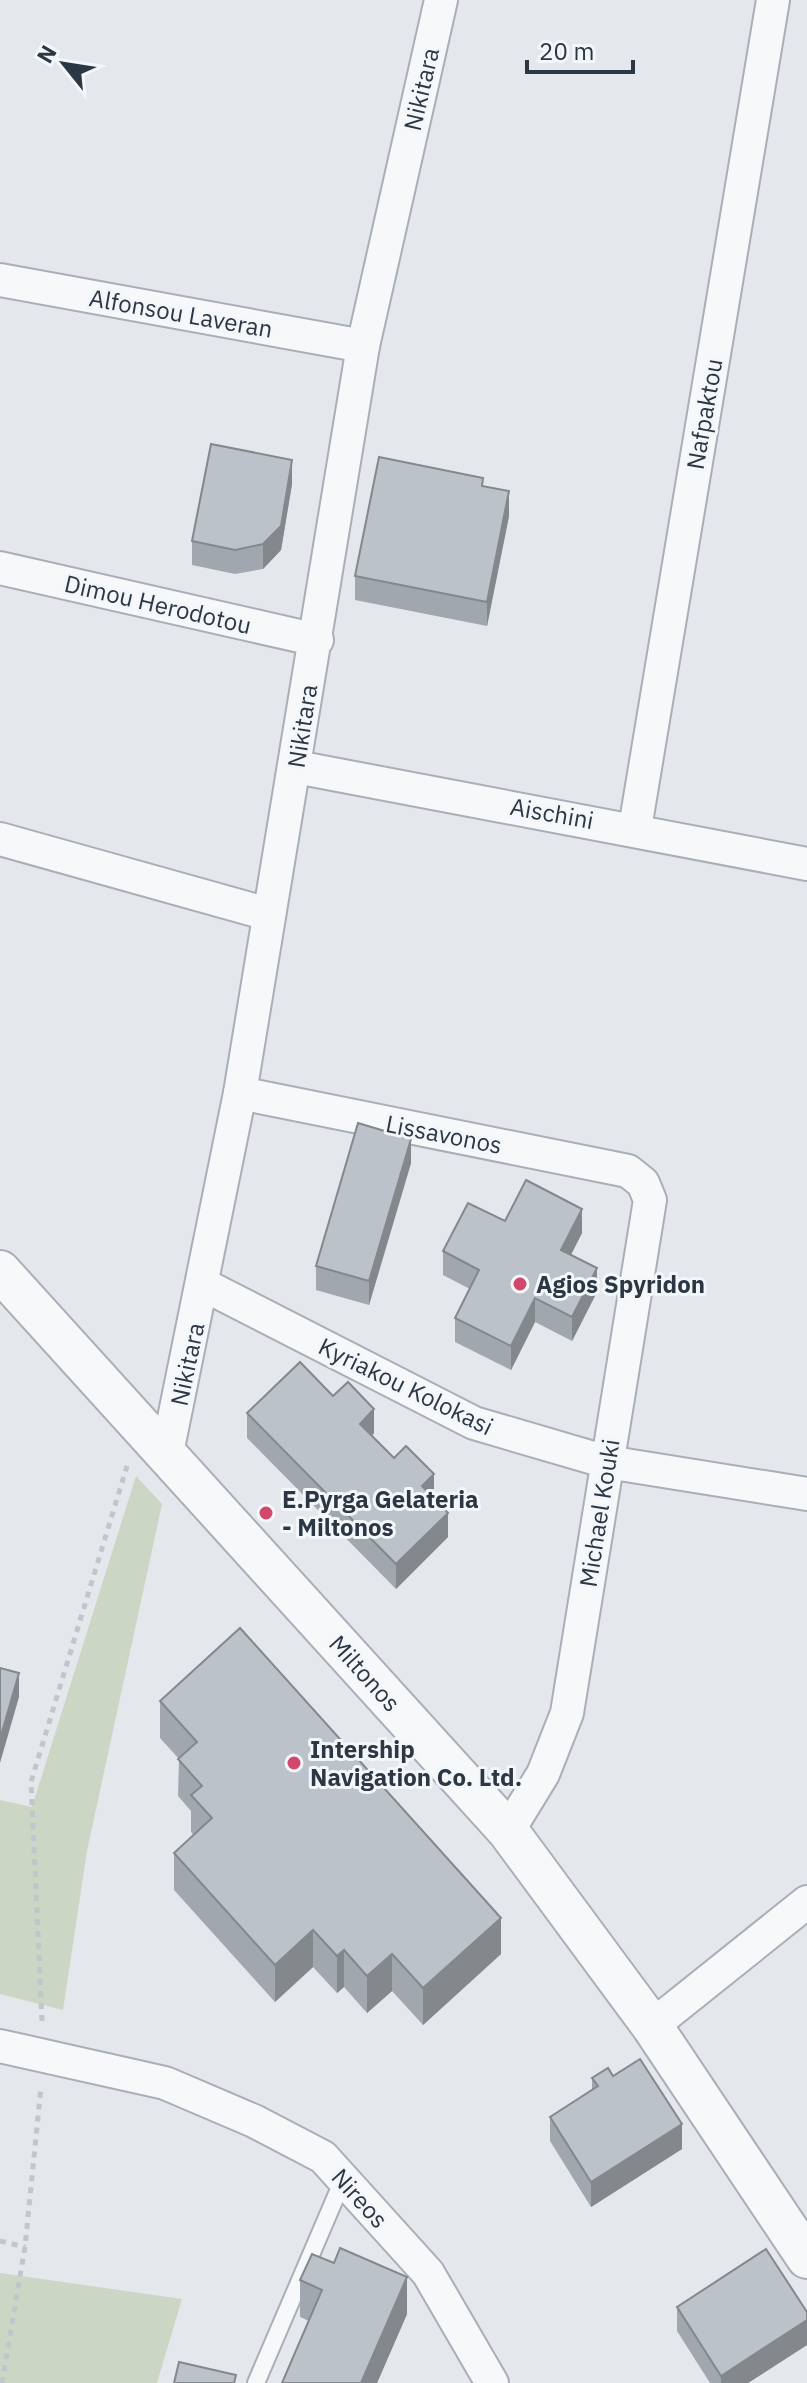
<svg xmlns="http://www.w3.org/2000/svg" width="807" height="2383" font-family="'IBM Plex Sans',sans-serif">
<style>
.green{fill:#cbd6c5}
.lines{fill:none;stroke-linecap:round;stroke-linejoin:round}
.service-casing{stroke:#a9afb7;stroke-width:20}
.minor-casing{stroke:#a9afb7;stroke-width:36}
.tertiary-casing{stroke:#a9afb7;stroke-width:44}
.path{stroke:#c2c6cb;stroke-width:5;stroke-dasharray:6 6;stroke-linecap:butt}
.service{stroke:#f7f8fa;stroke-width:16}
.minor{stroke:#f7f8fa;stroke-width:32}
.tertiary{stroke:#f7f8fa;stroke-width:40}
.wall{fill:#a1a7ae}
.shaded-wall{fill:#83888d}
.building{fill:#bbc2ca;stroke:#83888d;stroke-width:2}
.poi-dot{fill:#d2486c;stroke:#f4f7f9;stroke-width:3}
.labels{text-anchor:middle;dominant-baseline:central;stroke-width:6;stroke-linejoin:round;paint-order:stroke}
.street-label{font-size:24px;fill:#2b3745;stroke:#f4f7f9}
.poi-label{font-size:24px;font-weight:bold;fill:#2b3745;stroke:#f4f7f9;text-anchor:start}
</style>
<rect width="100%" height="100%" fill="#e4e8ec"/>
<g class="green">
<path d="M136,1476l26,28 -75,347 -24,159 -63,-16v-194l32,7z"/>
<path d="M0,2273l182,26 -25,84h-157z"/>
</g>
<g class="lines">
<defs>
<path id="service" d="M256,2383l87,-203"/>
<g id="minor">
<path d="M0,280l363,66"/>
<path d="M0,568l317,72"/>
<path d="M296,767l511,97"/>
<path d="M635,828l138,-828"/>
<path d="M0,839l268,75"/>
<path d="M240,1093l388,78 15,12 7,17 -83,513 -24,61 -35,57"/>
<path d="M204,1285l270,138 133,39 200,32"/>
<path d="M167,1453l73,-360 123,-747 78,-346"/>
<path d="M652,2026l155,-124"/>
<path d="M0,2046l165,37 89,38 69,36 105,116 64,110"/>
</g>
<path id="tertiary" d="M0,1271l508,560 144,195 155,232"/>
</defs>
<use href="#service" class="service-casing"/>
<use href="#minor" class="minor-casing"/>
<use href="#tertiary" class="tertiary-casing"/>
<g class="path">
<path d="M42,2021l-11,-239 96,-316"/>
<path d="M0,2241l25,6"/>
<path d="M2,2383l23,-136 16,-160"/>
</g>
<use href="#service" class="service"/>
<use href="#minor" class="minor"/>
<use href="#tertiary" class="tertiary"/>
</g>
<g class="wall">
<path d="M292,484l-11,66 -18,19 -28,5 -43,-9v-24z"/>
<path d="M483,486l26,30 -22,110 -132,-26v-24z"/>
<path d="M411,1163l-42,142 -53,-15v-24z"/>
<path d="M505,1221l77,12 -11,22 26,37 -25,49 -37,-19 -24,48 -56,-28v-24l15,-29 -27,-14v-24z"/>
<path d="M333,1396l41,37 -2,3 62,62 14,39 -52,52 -149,-151v-25z"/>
<path d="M160,1701l341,253 -78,71 -31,-34 -25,22 -23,-26 -7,6 -24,-26 -38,35 -101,-112v-37l20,-18 -3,-3v-21l-13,-15 1,-37 -19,-21z"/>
<path d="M613,2076l69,73 -91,58 -41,-66v-24l42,-27v-12z"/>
<path d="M300,2280l107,34 -30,69h-95l27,-62 -9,-4z"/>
<path d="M677,2307l130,5v33l-59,38h-38l-33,-52z"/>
</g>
<g class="shaded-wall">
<path d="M292,460v24l-11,66 -18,19v-25z"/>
<path d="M509,491v25l-22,110v-24z"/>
<path d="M411,1139v24l-42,142v-24z"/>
<path d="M582,1209v24l-21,41v-24z"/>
<path d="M597,1268v24l-25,49v-24z"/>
<path d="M535,1298v24l-24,48v-24z"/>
<path d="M374,1409v24l-14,15v-24z"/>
<path d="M434,1474v24l-12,-12z"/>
<path d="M448,1513v24l-52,52v-25z"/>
<path d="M19,1673v24l-19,66v-24z"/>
<path d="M501,1918v36l-78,71v-37z"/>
<path d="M313,1930v37l-38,35v-37z"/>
<path d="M344,1950v37l-7,6v-37z"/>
<path d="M392,1954v37l-25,22v-37z"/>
<path d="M682,2124v25l-91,58v-25z"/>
<path d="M407,2277v37l-30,69h-16z"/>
<path d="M807,2320v25l-59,38h-27v-7z"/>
</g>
<g class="building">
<path d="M211,444l81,16 -11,66 -18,18 -28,6 -43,-9z"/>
<path d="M379,457l104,21 -1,8 27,5 -22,111 -132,-26z"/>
<path d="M358,1123l53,16 -42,142 -53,-15z"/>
<path d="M526,1180l56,29 -21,41 36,18 -25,49 -37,-19 -24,48 -56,-28 24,-48 -36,-19 25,-48 37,18z"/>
<path d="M300,1362l33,34 15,-14 26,27 -14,15 34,34 12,-12 28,28 -12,12 26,27 -52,51 -149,-151z"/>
<path d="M240,1628l261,290 -78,70 -31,-34 -25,22 -23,-26 -7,6 -24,-26 -38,35 -101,-112 38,-35 -21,-23 11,-9 -24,-27 19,-17 -37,-41z"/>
<path d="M0,1668l19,5 -19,66z"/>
<path d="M640,2059l42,65 -91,58 -41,-65 48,-31 -6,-8 16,-10 5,8z"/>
<path d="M340,2248l67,29 -46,106h-79l40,-93 -22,-10 12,-26 22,9z"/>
<path d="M766,2249l41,63v8l-86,56 -44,-69z"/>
<path d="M179,2362l57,13 -2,8h-60z"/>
</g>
<g class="poi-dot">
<circle cx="520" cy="1284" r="8"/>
<circle cx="266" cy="1513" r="8"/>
<circle cx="294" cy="1763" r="8"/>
</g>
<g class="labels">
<g class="street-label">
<text transform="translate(421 89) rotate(-77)">Nikitara</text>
<text transform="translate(181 313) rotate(10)">Alfonsou Laveran</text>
<text transform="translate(704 414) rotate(-80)">Nafpaktou</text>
<text transform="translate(158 604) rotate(13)">Dimou Herodotou</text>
<text transform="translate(302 726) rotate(-81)">Nikitara</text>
<text transform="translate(552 813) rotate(10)">Aischini</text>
<text transform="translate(444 1134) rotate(11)">Lissavonos</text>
<text transform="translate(187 1364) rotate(-78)">Nikitara</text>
<text transform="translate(406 1386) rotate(26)">Kyriakou Kolokasi</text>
<text transform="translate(599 1513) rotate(-81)">Michael Kouki</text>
<text transform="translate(365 1673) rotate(48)">Miltonos</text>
<text transform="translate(360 2198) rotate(48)">Nireos</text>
</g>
<g class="poi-label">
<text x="536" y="1284">Agios Spyridon</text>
<text x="282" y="1499">E.Pyrga Gelateria<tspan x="282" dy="28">- Miltonos</tspan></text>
<text x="310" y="1749">Intership<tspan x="310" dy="28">Navigation Co. Ltd.</tspan></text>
</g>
</g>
<g transform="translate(64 64) rotate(300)" stroke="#f4f7f9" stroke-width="6" paint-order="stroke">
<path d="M0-6L14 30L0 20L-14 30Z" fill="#2b3745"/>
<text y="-12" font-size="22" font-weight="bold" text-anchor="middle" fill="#2b3745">N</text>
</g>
<path d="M527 60v12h106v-12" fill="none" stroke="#2b3745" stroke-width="4"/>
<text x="539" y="60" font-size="24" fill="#2b3745" stroke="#f4f7f9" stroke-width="6" paint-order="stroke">20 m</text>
</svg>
